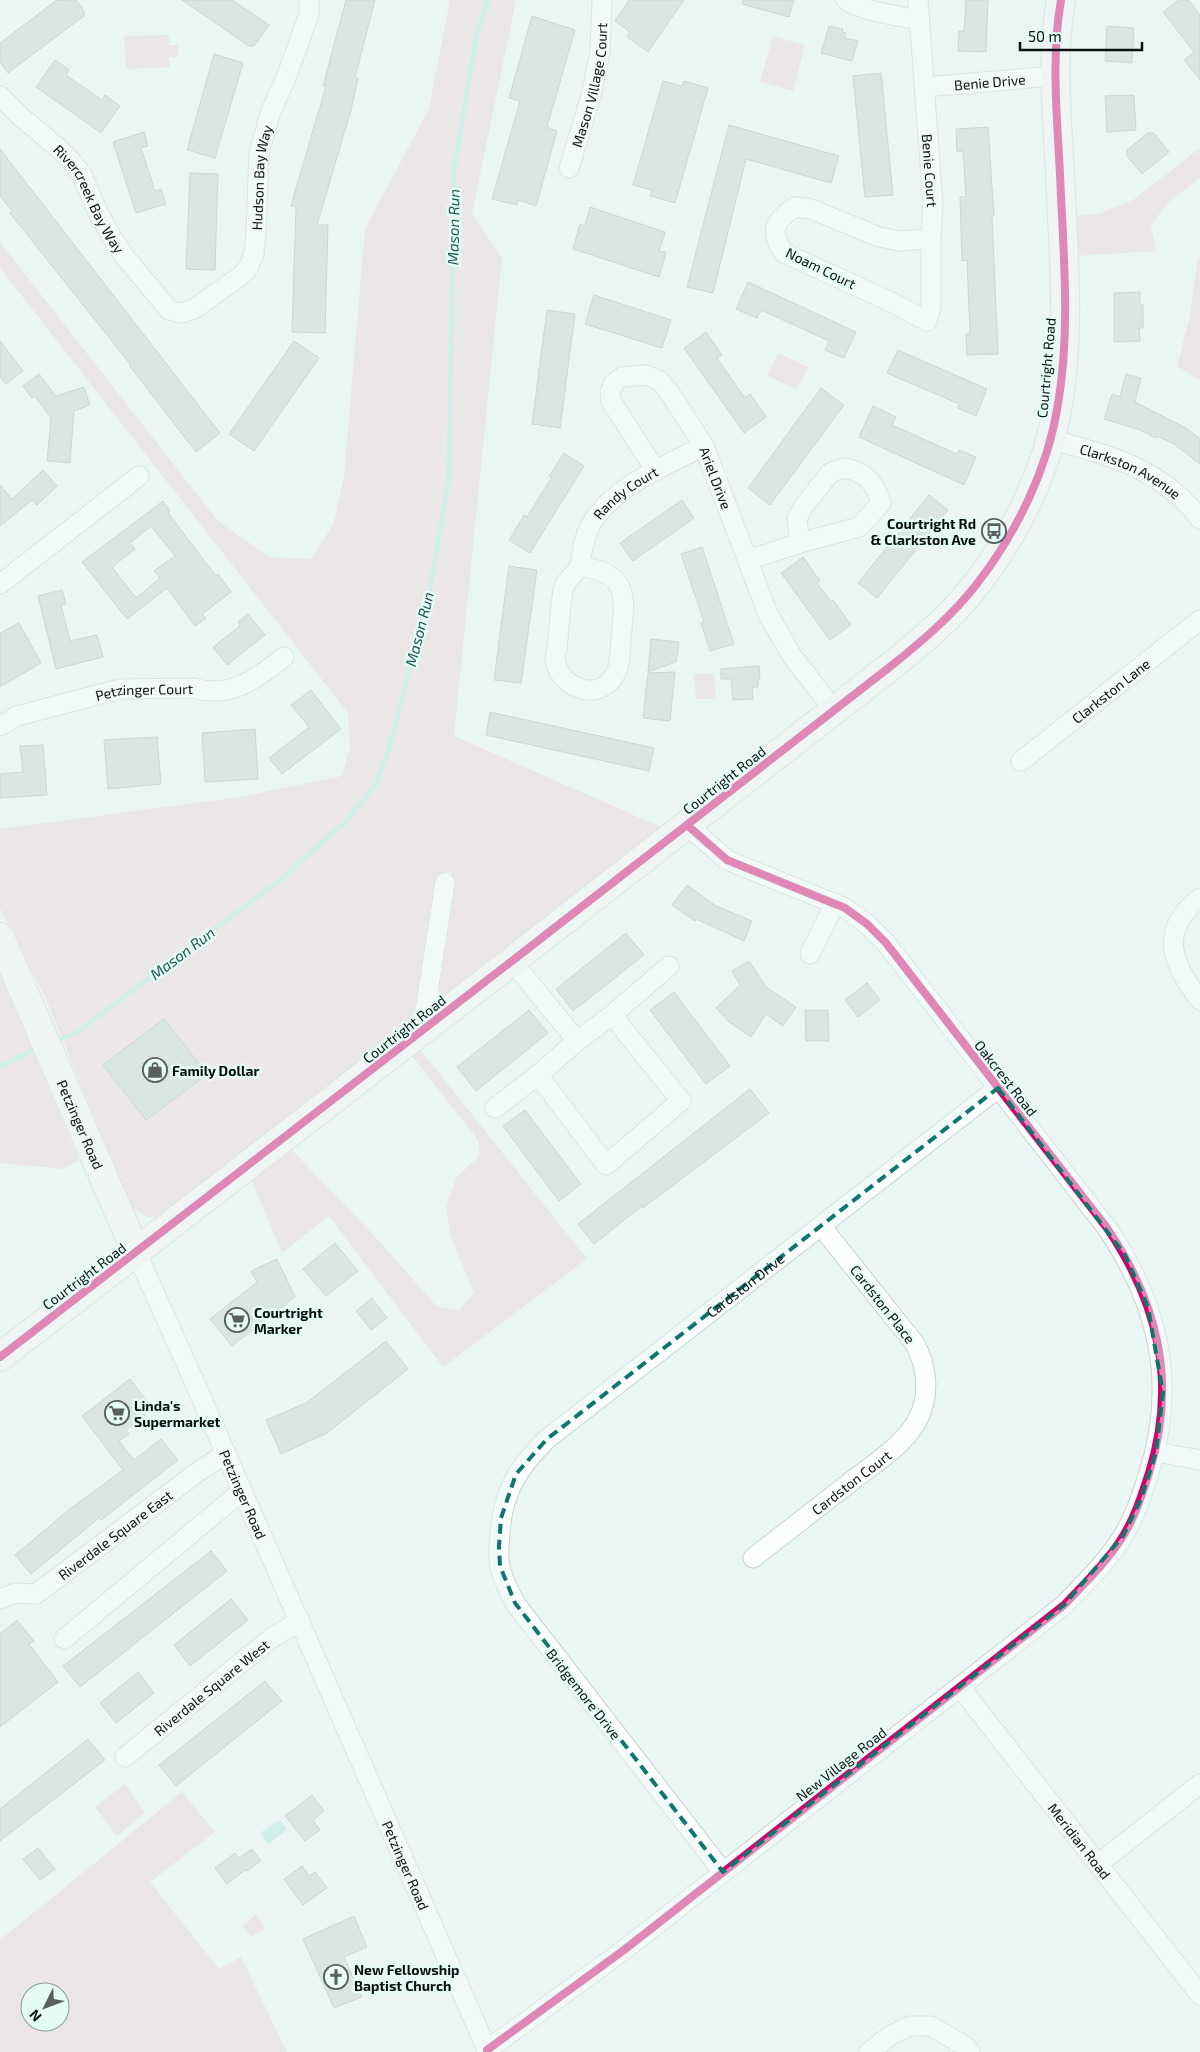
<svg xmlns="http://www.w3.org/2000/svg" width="1200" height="2052" font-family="'Exo 2',sans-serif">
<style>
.green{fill:#edd5d9;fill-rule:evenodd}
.water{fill:#b2e6dc}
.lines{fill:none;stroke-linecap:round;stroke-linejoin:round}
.stream{stroke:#b2e6dc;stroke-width:5}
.building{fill:#c7d2cf;stroke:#aab3b1;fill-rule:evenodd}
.street-casing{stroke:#c8d3d0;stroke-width:21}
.secondary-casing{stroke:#c8d3d0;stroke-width:30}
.street{stroke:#fcfefd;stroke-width:19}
.secondary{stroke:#f3f3f2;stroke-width:28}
.cycleway-casing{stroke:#e4fbf6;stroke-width:11}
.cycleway{stroke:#d6006c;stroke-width:8}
.marked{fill:none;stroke:#0f766e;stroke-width:4;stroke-dasharray:10 6;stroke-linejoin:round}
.labels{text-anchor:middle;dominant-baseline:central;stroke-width:5;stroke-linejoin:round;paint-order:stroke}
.street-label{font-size:14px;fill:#09100f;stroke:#e4fbf6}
.poi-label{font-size:14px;font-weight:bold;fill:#09100f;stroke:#e4fbf6;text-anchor:start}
.water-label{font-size:15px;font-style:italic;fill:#205850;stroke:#e4fbf6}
</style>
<rect width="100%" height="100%" fill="#e9f6f3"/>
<g class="green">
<path d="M450,0h66l-44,214 30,44 -48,478 207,91 -217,170 -8,-9 16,-117 -10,3 -21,125 -20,37 -237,181h-17l-16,-10 -85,-208 -46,-90v-80l240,-32 102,-21 8,-29 -2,-34 -348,-445v-26l217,278 52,37 42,2 23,-36 10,-47 21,-247 64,-120z"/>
<path d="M169,35v10h10l-1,12h-9l1,10 -44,2 -2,-33z"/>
<path d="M773,36l32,9 -12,46 -33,-9z"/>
<path d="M1200,148v30l-31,24 -18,23 5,26 -80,5 -1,-40 25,-3 33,-13z"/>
<path d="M1198,257l2,4v119l-23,-14 13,-50z"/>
<path d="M778,353l30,14 -11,22 -30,-13z"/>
<path d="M714,673l2,26h-20l-2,-25z"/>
<path d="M0,972l79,188 -15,9 -64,-6z"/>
<path d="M420,1049l167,210 -144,108 -114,-151 -47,37 -31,-75 39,-30 91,95 56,64 22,3 15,-17 -23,-56 -5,-30 10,-29 24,-23 -2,-15 -66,-84z"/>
<path d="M125,1784l20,29 -28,23 -22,-29z"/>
<path d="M182,1792l33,40 -65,50 69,87 22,-12 46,95h-287v-112zM30,1992h30v30h-30z"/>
<path d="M256,1914l9,14 -14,9 -8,-11z"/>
</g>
<path class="water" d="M280,1820l6,8 -1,3 -17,14 -8,-12z"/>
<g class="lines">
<g class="stream">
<path d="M53,1042l21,-8 205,-153 70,-63 27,-34 12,-31 42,-164 19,-111 5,-309 22,-131 12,-38"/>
<path d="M0,1066l38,-18"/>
</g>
</g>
<g class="building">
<path d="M57,0h19l8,11v5l-76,57 -8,-11v-19z"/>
<path d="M182,0h50l37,25 -15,21h-5z"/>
<path d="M346,0h29l-20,77 3,1 -7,32 -34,115h11l-3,108 -33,-1 4,-125 -5,-1 35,-120h-3z"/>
<path d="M629,0h55l-36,52 -21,-15 3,-5 -15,-11z"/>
<path d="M743,0h51l-5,17 -47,-13z"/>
<path d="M966,0h22l-2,52 -28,-1 1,-20h5z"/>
<path d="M1179,0h10l11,15v65l-16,-20 10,-8 -31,-40z"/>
<path d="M532,16l43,14 -28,97 10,4 -21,75 -18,-6 -1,5 -25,-6 28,-98 -11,-3z"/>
<path d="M829,26l14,3 -1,3 4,1 -1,5 13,3 -6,20 -31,-8z"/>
<path d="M1107,26l27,2 -2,35 -27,-2z"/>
<path d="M214,54l29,9 -28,95 -28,-8z"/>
<path d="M55,60l14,10 -3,5 36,25 3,-5 15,11 -19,27 -65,-46z"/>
<path d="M881,73l12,122 -28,2 -12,-121z"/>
<path d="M663,81l19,5 2,-5 24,7 -33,115 -25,-7 2,-6 -19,-5z"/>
<path d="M1134,95l2,35 -29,2 -2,-36z"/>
<path d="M729,125l110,31 -8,27 -85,-24 -33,134 -26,-6z"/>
<path d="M988,127l6,89h-2l6,138 -31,1 -1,-21h4l-3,-74 -5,1 -2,-64h6l-3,-46 -6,1 -1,-23z"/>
<path d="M144,132l4,14 -7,2 14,43 6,-2 5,15 -30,9 -23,-71z"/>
<path d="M1148,133h6l15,19 -27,22 -15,-18v-6z"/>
<path d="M0,149l220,284 -24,19 -67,-87 1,-1 -120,-151 2,-2 -12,-15z"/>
<path d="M190,173l28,1 -3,96 -29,-1z"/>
<path d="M590,207l75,25 -6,19 7,1 -7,25 -86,-28 7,-25 5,2z"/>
<path d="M748,282l108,50 -12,26 -19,-8 4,-9 -68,-31 -4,8 -21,-9z"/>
<path d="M1140,292v12l3,1v23h-4l1,13 -26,1v-49z"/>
<path d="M594,295l77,25 -9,28 -77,-24z"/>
<path d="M547,310l28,4 -15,114 -28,-4z"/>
<path d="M706,332l16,23 -5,3 28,40 5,-4 16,23 -22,16 -60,-85z"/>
<path d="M0,341l23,30 -17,13 -6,-7z"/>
<path d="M294,341l25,17 -65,93 -25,-17z"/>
<path d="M898,350l89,39 -11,27 -18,-8 1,-4 -72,-31z"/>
<path d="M39,374l17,22 28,-9 6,18 -16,6 -4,52 -23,-2 4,-43 -16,-22 -3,2 -9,-12z"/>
<path d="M1126,374l15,4 -6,24 51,26 14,11v25l-26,-20 -17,-8 -1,2 -16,-8 -36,-11 8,-25 8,3z"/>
<path d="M821,388l23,17 -74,100 -22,-17z"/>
<path d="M873,406l23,11 -4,8 65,29 2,-4 17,7 -12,28 -105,-48z"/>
<path d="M564,453l20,13 -54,87 -21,-13 15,-25 3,2 25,-40 -3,-1z"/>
<path d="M43,470l14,16 -20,19 -5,-5 -32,26v-41l12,14z"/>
<path d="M929,495l19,15 -71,88 -19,-15z"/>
<path d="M682,500l12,18 -61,43 -13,-18z"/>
<path d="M163,501l7,10 -2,2 48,63 2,-2 13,18 -29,22 4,4 -11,8 -28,-38 -40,31 -45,-57zM151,526l24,30 -21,15 6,7 -24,20 -24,-31 23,-18 -5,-6z"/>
<path d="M702,547l32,97 -24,7 -9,-28 3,-1 -23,-68z"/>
<path d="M803,557l17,24 -3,2 14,19 2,-2 18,25 -21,15 -49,-67z"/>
<path d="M509,566l28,4 -16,113 -27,-3z"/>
<path d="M62,590l4,14 -5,1 9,36 27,-6 6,22 -47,12 -18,-73z"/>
<path d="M248,614l17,21 -38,30 -14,-18 27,-21 -2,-4z"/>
<path d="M19,623l22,40 -41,24v-54z"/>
<path d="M651,639l28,3 -3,20 -28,10z"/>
<path d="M759,666l1,13h-2v8h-6l1,12 -20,1 -2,-21h-10v-10z"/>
<path d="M675,672l-5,49 -27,-3 5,-45z"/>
<path d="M311,690l30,39 -59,45 -13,-16 40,-31 -18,-22z"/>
<path d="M490,712l164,36 -5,23 -163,-36z"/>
<path d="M255,729l3,50 -53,3 -3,-49z"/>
<path d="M157,737l4,47 -53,5 -4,-49z"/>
<path d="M43,745l4,50 -47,3v-24l23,-2 -3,-26z"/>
<path d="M687,885l29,21 36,15 -8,20 -48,-22 -1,2 -23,-16z"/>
<path d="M626,933l18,22 -71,56 -17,-22z"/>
<path d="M749,961l17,26 30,20 -13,19 -17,-12 -15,23 -22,-15 -13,-14 24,-23 -8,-14z"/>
<path d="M867,983l13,17 -22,17 -13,-17z"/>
<path d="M674,992l56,74 -24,18 -56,-74z"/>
<path d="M529,1010l19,23 -72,58 -19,-24z"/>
<path d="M805,1010h23l1,31h-23z"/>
<path d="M164,1019l43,55 -61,46 -43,-55z"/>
<path d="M750,1089l19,24 -126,95 -1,-2 -48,38 -16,-20z"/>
<path d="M525,1110l56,74 -22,17 -56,-75z"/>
<path d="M335,1243l23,28 -32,25 -23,-27z"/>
<path d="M277,1259l18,38 -63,49 -22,-27 47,-37 -6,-11z"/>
<path d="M372,1298l15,20 -16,12 -15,-19z"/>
<path d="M386,1341l22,28 -81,64 -46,21 -15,-34 40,-17z"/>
<path d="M130,1379l23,30 -27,21 3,4 -10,7 15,19 27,-21 17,21 -77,60 -2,-2 -68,56 -16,-19 55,-46 53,-39 -41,-54z"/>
<path d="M211,1551l16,20 -147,116 -17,-21z"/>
<path d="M231,1599l17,21 -58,46 -16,-21z"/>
<path d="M17,1620l17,21 -5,3 29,38 -58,45v-93z"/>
<path d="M138,1672l16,21 -38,30 -16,-20z"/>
<path d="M265,1681l17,20 -106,85 -17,-21z"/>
<path d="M88,1739l17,21 -105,81v-32z"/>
<path d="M312,1795l12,16 -11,9 7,10 -15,11 -20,-25z"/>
<path d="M38,1848l17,21 -15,11 -17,-21z"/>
<path d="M252,1849l9,12 -14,10 -2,-1 -18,14 -12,-16 20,-15 4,5z"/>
<path d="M302,1866l7,10 6,-4 12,16 -24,17 -19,-26z"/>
<path d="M354,1916l13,31 -23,10 18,40 -28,11 -31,-69z"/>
</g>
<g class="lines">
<defs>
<g id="street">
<path d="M846,0c21,13 50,15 73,20"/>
<path id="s1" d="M918,0l15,205 -2,34v67l-4,15 -38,-20 -105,-48c-15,-22 -10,-32 11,-46l16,2 68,28 20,4 32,-2"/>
<path id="s2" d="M924,87l131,-11"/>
<path id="s3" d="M0,96l21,21 36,30 16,16 9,12 15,35 14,26 14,21 44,53 13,3 12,-4 49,-35 6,-8 5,-12 2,-23 3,-78 12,-42 15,-33 23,-64v-14"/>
<path id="s4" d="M569,168l22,-72 9,-44 2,-52"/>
<path id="s5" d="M1051,439c58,17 110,28 149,80"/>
<path d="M843,468c22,3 32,14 38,35l-22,24 -59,16 -3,-24 6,-12 27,-34z"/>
<path id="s6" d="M656,471l-45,-70 -1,-9 4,-9 8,-6 24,-2 14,6 9,11 35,54 64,168 24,42 42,54"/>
<path d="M748,560l52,-17"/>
<path d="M580,566c51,8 45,31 41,73 -1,12 0,30 -9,40 -18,23 -54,7 -57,-20 0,-3 1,-8 2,-11 2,-15 3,-48 7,-61 3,-7 12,-15 16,-21z"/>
<path id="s7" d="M580,566c2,-16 5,-35 15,-48 23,-33 73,-54 109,-72"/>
<path d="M0,584l139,-108"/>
<path id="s8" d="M0,726l17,-10 103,-27 73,-1c39,11 62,-9 91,-31"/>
<path id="s9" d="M1021,761l179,-141"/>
<path d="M1200,898c-42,32 -28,67 0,102"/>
<path d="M810,954l25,-51"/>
<path d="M512,961l65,80"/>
<path d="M422,1030l23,-147"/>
<path d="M538,1075l68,90 75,-64 -69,-86"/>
<path d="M495,1108l43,-33 39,-34 35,-26 57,-49"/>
<path id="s10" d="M136,1252l58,129 294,671"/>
<path d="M1156,1452l44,8"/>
<path id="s11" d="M753,1558c33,-26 67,-52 100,-78 22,-17 50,-34 64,-59 13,-24 11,-53 -2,-77l-94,-118"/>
<path id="s12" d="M0,1599l15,-6 21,1 159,-120 31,-21"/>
<path d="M64,1639l178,-148"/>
<path id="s13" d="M960,1687l240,308"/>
<path id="s14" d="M125,1757l148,-120 27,-16"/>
<path d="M1098,1864l102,-80"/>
<path id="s15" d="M723,1872l-208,-269c-5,-11 -12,-23 -15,-36 -2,-11 -1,-23 0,-34 3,-42 18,-65 47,-94l451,-351"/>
<path d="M487,2050l137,-100 440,-345c20,-21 44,-44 59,-69 12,-19 19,-42 26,-63 28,-90 10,-168 -42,-245l-221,-285 -19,-19 -22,-16 -118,-48 -40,-35"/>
<path d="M869,2052l22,-17 19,-9h21l34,20 5,6"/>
</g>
<g id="secondary">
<path id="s16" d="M0,937l136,315"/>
<path d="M0,1357l512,-396 379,-295c30,-24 61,-50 85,-81 40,-51 72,-116 82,-181 13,-76 5,-154 2,-230 -3,-58 -9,-117 1,-174"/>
</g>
</defs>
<use href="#street" class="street-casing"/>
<use href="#secondary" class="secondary-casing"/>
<use href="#street" class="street"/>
<use href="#secondary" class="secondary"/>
<defs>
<g id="cycleway">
<path d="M0,1357l512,-396 379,-295c30,-24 61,-50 85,-81 40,-51 72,-116 82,-181 13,-76 5,-154 2,-230 -3,-58 -9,-117 1,-174"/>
<path d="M487,2050l137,-100 440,-345c20,-21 44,-44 59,-69 12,-19 19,-42 26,-63 28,-90 10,-168 -42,-245l-221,-285 -19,-19 -22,-16 -118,-48 -40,-35"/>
</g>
</defs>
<use href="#cycleway" class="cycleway-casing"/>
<use href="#cycleway" class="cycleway"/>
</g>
<path d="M0 0H1200V2052H0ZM998,1088l127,167 23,52 15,86 -7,59 -15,47 -18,37 -59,69 -341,267 -208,-269 -15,-37 -1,-20 2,-28 15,-44 31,-35z" fill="#e9f6f3" fill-opacity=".55" fill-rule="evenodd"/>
<path class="marked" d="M998,1088l127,167 23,52 15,86 -7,59 -15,47 -18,37 -59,69 -341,267 -208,-269 -15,-37 -1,-20 2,-28 15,-44 31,-35z"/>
<defs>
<symbol id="bus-ring" viewBox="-11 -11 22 22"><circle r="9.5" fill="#e4fbf6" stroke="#57605f" stroke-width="1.5"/><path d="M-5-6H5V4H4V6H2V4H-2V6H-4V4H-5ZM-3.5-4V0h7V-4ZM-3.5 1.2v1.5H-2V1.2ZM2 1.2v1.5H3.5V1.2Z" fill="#57605f"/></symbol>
<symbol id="shop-ring" viewBox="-11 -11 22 22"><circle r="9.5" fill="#e4fbf6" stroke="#57605f" stroke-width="1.5"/><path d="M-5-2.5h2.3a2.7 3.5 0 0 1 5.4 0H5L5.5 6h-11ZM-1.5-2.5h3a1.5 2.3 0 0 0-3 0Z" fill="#57605f"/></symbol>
<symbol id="supermarket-ring" viewBox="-11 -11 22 22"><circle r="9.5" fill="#e4fbf6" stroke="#57605f" stroke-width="1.5"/><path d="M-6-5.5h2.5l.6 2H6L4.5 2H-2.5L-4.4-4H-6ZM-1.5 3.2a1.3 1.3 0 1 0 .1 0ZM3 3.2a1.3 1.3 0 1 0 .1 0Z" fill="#57605f"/></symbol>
<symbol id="church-ring" viewBox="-11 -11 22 22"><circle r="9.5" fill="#e4fbf6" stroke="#57605f" stroke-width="1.5"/><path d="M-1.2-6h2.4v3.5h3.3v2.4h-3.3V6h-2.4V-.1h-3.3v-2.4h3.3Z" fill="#57605f"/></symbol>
</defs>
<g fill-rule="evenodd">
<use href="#bus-ring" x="980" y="517" width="28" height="28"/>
<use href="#shop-ring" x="141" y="1056" width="28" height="28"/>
<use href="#supermarket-ring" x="223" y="1306" width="28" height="28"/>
<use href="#supermarket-ring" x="103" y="1399" width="28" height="28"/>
<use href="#church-ring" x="322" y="1963" width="28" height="28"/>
</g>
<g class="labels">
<g class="street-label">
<text stroke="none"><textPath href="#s2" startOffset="66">Benie Drive</textPath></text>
<text stroke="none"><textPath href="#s4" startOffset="86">Mason Village Court</textPath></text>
<text stroke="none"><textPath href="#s1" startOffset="171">Benie Court</textPath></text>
<text stroke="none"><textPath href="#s3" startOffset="462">Hudson Bay Way</textPath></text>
<text stroke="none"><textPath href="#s3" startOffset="138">Rivercreek Bay Way</textPath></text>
<text transform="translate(821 268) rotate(26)">Noam Court</text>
<text transform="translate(1046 368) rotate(-85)">Courtright Road</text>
<text stroke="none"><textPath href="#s5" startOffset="86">Clarkston Avenue</textPath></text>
<text stroke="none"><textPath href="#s6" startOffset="264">Ariel Drive</textPath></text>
<text stroke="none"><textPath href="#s7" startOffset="91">Randy Court</textPath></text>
<text stroke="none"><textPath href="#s9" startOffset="114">Clarkston Lane</textPath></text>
<text stroke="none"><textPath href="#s8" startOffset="150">Petzinger Court</textPath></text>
<text transform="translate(724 780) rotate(-38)">Courtright Road</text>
<text transform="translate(404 1029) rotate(-38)">Courtright Road</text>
<text transform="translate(1006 1078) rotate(52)">Oakcrest Road</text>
<text stroke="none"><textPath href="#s16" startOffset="204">Petzinger Road</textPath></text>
<text transform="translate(84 1276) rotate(-37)">Courtright Road</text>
<text stroke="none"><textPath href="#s15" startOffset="772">Cardston Drive</textPath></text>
<text transform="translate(883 1304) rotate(52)">Cardston Place</text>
<text stroke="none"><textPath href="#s11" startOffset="124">Cardston Court</textPath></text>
<text stroke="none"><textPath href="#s10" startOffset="265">Petzinger Road</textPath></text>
<text stroke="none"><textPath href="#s12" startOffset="136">Riverdale Square East</textPath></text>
<text stroke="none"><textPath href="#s14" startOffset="111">Riverdale Square West</textPath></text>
<text transform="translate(584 1694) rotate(52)">Bridgemore Drive</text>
<text transform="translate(841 1764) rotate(-38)">New Village Road</text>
<text stroke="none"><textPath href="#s13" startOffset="195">Meridian Road</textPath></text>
<text stroke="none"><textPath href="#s10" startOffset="670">Petzinger Road</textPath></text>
</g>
<g class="poi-label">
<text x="976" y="523" text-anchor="end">Courtright Rd<tspan x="976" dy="16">&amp; Clarkston Ave</tspan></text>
<text x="172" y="1070">Family Dollar</text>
<text x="254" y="1312">Courtright<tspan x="254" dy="16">Marker</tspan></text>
<text x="134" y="1405">Linda's<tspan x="134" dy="16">Supermarket</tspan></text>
<text x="354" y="1969">New Fellowship<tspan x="354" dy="16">Baptist Church</tspan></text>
</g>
<g class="water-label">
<text transform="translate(453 227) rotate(-89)">Mason Run</text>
<text transform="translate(419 629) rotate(-76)">Mason Run</text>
<text transform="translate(182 953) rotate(-37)">Mason Run</text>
</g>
</g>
<g transform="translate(45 2007) rotate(228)"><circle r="24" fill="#e4fbf6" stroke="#8c9d9a"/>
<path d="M0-4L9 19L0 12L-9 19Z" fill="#57605f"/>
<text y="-8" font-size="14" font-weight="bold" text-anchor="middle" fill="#09100f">N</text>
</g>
<path d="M1020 42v8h122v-8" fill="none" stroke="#09100f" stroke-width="2.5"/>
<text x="1028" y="42" font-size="15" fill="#09100f" stroke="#e4fbf6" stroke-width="4" paint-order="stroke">50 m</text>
</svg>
